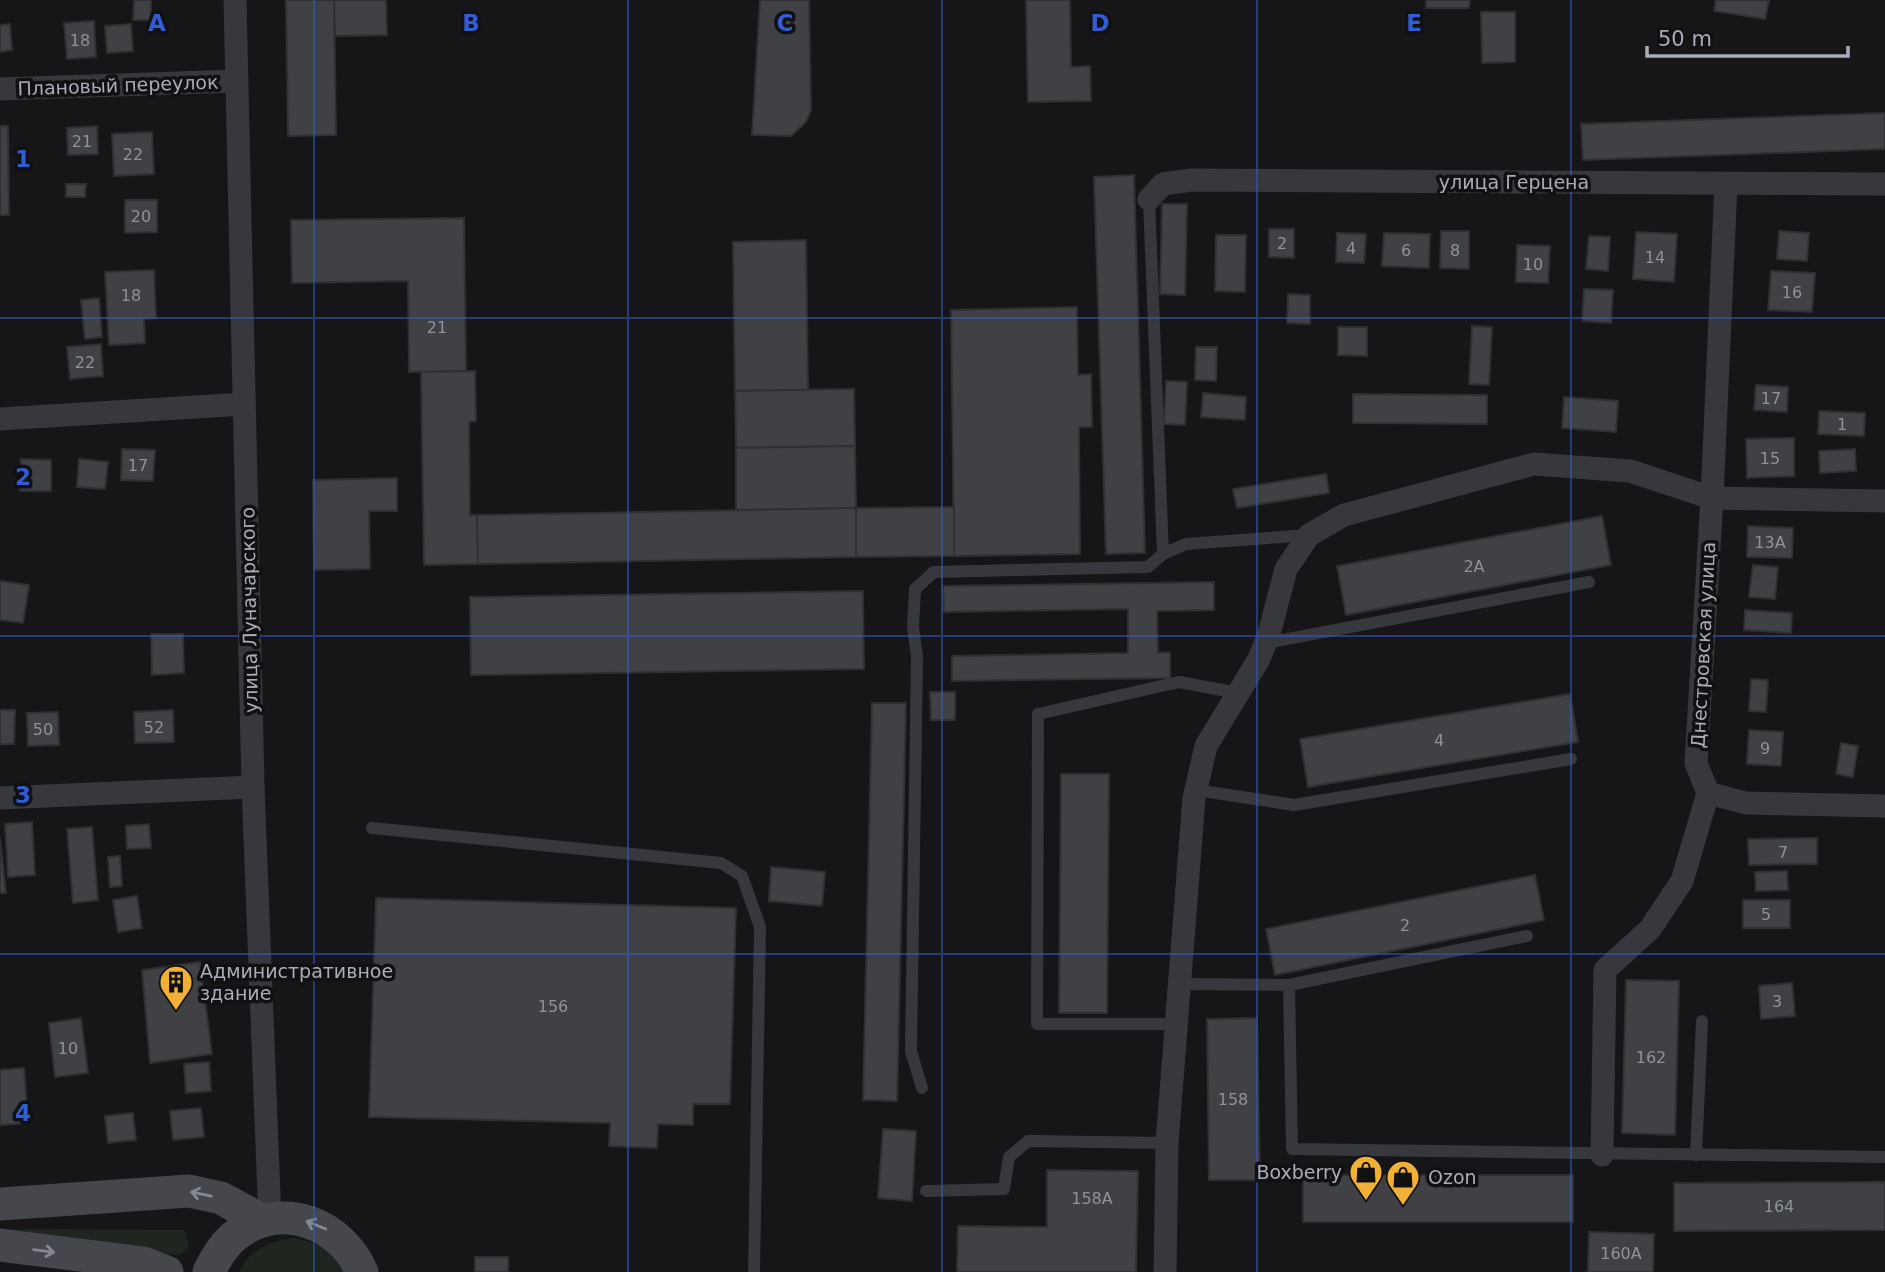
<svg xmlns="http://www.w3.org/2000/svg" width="1885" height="1272" font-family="'DejaVu Sans',sans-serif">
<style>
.green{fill:#1e261f}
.building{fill:#404145;stroke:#303034;stroke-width:2}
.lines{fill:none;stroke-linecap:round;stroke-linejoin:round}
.lane{stroke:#37383d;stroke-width:12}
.street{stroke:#37383d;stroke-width:23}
.secondary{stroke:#45474d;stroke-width:33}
.oneway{stroke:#858993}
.grid{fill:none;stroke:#325cd3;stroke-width:2;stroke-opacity:0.55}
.labels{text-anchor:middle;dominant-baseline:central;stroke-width:7;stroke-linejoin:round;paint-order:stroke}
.number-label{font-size:16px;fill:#8e929b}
.street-label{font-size:19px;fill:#a8adb8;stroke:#111113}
.poi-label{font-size:19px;fill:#a8adb8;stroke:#111113;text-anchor:start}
.grid-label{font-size:23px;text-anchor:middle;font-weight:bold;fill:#325cd3;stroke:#111113;stroke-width:7;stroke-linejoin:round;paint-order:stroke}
</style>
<rect width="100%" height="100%" fill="#161618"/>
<g class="green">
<path d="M0,1229l185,1 4,16 -8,9 -181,-19z"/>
<path d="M294,1238c27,6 34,12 50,34h-105c11,-23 31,-31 55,-34z"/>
</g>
<g class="building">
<path d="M134,0h17v20h-18z"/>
<path d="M286,0h48l2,135 -48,1z"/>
<path d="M334,0h52l1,35 -52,1z"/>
<path d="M760,0h49l2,111 -5,11 -15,14 -39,-1z"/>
<path d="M1026,0h44l1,67 19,-1 1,35 -63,1z"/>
<path d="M1426,0h44l-1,8h-43z"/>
<path d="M1716,0h53l-4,19 -51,-8z"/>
<path d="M1481,12h34v50l-33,1z"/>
<path d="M94,21l2,36 -29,2 -3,-36z"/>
<path d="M10,24l2,26 -12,2v-27z"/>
<path d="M131,24l2,27 -26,2 -2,-27z"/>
<path d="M1885,113v36l-302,11 -2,-36z"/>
<path d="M0,126h8l1,89h-9z"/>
<path d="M97,126l1,28 -30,1 -1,-27z"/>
<path d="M152,132l2,42 -40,2 -2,-42z"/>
<path d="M1134,175l11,378 -39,1 -12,-377z"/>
<path d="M66,184h20l-1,13h-19z"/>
<path d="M125,200h32v32l-32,1z"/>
<path d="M1162,204h25l-2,91 -25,-1z"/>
<path d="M464,218l2,153 -57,1 -1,-91 -116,2 -1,-63z"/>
<path d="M1269,229h25v29l-25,-1z"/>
<path d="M1441,231h28v38l-29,-1z"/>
<path d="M1779,231l30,2 -2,28 -30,-2z"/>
<path d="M1636,232l41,2 -3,48 -41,-3z"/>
<path d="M1337,233l29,1 -2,29 -28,-1z"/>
<path d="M1384,233l46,1 -1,34 -47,-2z"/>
<path d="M1216,235h30l-1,57 -30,-1z"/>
<path d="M1589,236l21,1 -2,34 -22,-2z"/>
<path d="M806,240l2,150 -73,1 -2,-149z"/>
<path d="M1517,245l33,1 -2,37 -32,-1z"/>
<path d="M154,270l2,48 -12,1 1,24 -36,2 -4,-73z"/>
<path d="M1771,271l44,2 -3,39 -44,-2z"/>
<path d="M1584,289l29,1 -2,33 -29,-2z"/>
<path d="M1288,294l22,1v29l-23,-1z"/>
<path d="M99,298l3,39 -17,2 -4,-39z"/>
<path d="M1077,307l1,68 13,-1 1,53h-13l1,127 -126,2 -3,-246z"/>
<path d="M1472,326l20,1 -3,58 -20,-1z"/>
<path d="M1338,327h29v29l-29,-1z"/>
<path d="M101,344l2,32 -33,3 -3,-32z"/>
<path d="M1196,347h21l-1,34 -21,-1z"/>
<path d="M475,371l1,50 -7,1 1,93h7l1,49 -54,1 -3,-193z"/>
<path d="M1166,381l21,1 -2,43 -21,-1z"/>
<path d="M1756,385l32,2 -1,25 -33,-2z"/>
<path d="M854,389l1,57 -119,2 -1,-57z"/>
<path d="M1203,393l43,4 -1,23 -44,-3z"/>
<path d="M1353,394l134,1v29l-134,-1z"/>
<path d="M1564,397l54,4 -2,31 -54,-4z"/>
<path d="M1819,411l46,2 -1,23 -46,-2z"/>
<path d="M1794,438v38l-47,2 -1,-39z"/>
<path d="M855,446l1,62 -120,2v-62z"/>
<path d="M122,449l33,1 -2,31 -32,-1z"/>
<path d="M1855,449l1,22 -36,2 -1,-22z"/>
<path d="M21,459l30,1v31h-31z"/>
<path d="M79,459l29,3 -3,27 -28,-2z"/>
<path d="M1326,474l3,19 -92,15 -4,-19z"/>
<path d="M397,478v33h-28l1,58 -56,1 -1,-90z"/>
<path d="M954,507v49l-98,1v-49z"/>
<path d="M856,508v49l-378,7 -1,-49z"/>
<path d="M1602,516l9,49 -265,50 -9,-49z"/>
<path d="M1748,526l45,2 -1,30 -45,-1z"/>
<path d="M1753,565l25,2 -3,32 -26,-2z"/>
<path d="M0,581l29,4 -6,38 -23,-3z"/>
<path d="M1214,582v28l-57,1 1,42 12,-1v26l-218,3v-25l176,-3v-44l-184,3 -1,-26z"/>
<path d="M863,591l1,78 -393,6 -1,-78z"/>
<path d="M1745,610l47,3 -1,20 -47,-3z"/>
<path d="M151,634h32l1,39 -32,2z"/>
<path d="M1751,679l17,1 -2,32 -17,-1z"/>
<path d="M930,692h25v28h-24z"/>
<path d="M1570,694l8,48 -270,45 -8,-48z"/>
<path d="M872,703h34l-9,398 -34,-1z"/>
<path d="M0,710h15l-1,34h-14z"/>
<path d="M173,710l1,32 -39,1 -1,-31z"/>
<path d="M58,712l1,33 -31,1 -1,-33z"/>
<path d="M1749,730l34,2 -2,34 -34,-2z"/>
<path d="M1841,743l17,3 -5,31 -17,-3z"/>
<path d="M1061,774h48l-2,239h-48z"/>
<path d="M32,822l3,53 -27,2 -3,-53z"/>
<path d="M149,824l2,24 -24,1 -1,-23z"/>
<path d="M92,827l6,73 -25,3 -6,-74z"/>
<path d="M0,838l6,55h-6z"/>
<path d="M1817,838v26l-68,1 -1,-26z"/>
<path d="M120,856l2,30 -12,1 -2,-30z"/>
<path d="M771,867l54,5 -3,34 -53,-5z"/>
<path d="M1787,871l1,19 -32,1 -1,-19z"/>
<path d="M1535,875l9,45 -269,55 -9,-46z"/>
<path d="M137,896l5,32 -24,4 -5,-32z"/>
<path d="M376,898l360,10 -6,196h-37v21l-35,-1 -1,24 -48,-2 1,-23 -241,-6z"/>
<rect x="1743" y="900" width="47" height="28"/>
<path d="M200,962l12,92 -62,9 -8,-93z"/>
<path d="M1626,980l53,1 -4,154 -53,-2z"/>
<path d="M1792,983l3,33 -34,3 -2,-33z"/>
<path d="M81,1018l7,55 -33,4 -6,-54z"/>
<path d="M1257,1018l3,162h-51l-2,-161z"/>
<path d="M209,1062l2,29 -25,2 -2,-29z"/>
<path d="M24,1068l4,55 -28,2v-55z"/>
<path d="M201,1108l3,29 -31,3 -3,-29z"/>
<path d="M133,1113l3,27 -28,3 -3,-27z"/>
<path d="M883,1129l33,2 -4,70 -34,-3z"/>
<path d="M1047,1170l91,1 -2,101h-179l1,-46 89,1z"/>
<rect x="1303" y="1175" width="270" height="47"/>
<path d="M1885,1182v48l-211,1v-48z"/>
<path d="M1589,1232l65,2 -1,38h-65z"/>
<rect x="475" y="1257" width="33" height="15"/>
</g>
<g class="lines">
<g class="lane">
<path d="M1163,554l23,-10 123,-9"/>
<path d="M1266,643l323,-61"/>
<path d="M1196,790l98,15 277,-46"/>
<path d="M372,828l349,35 21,13 18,51 -6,345"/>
<path d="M1179,984l110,1 3,164 593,8"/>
<path d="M1289,985l238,-49"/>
<path d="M1176,1024h-139l1,-310 141,-32 59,11"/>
<path d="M922,1088l-11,-37 6,-395 -4,-29 2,-38 19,-17 214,-5 15,-13 -14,-355"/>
<path d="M1696,1155l6,-134"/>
<path d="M926,1191l78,-2 5,-32 19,-16 139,2"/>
</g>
<g class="street">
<path d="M235,0l18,787 17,434"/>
<path d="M0,89l237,-8"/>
<path d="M1149,199l14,-15 28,-4 694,4"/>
<path d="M0,419l244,-15"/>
<path d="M1708,793l38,10 139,3"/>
<path d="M0,798l253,-11"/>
<path d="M1602,1155l3,-185 45,-41 32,-48 26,-88 -12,-30 16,-265 14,-314"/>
<path d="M1165,1272l2,-129 27,-345 12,-52 53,-87 10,-25 17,-65 23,-34 35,-20 190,-51 96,7 82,27 173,3"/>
</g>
<g class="secondary">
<path d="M0,1204l189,-13 32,7 42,23"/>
<path d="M0,1245l144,18 23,9"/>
<path d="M209,1272c7,-15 15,-28 28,-38 46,-34 104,-10 125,38"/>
</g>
</g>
<defs><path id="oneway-shaft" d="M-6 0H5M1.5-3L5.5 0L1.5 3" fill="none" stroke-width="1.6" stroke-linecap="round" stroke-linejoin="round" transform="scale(1.75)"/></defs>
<g class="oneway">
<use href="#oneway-shaft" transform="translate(201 1194) rotate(-168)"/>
<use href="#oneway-shaft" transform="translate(316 1225) rotate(-158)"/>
<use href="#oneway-shaft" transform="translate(44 1251) rotate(7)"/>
</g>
<path class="grid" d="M314,0v1272M628,0v1272M942,0v1272M1257,0v1272M1571,0v1272M0,318h1885M0,636h1885M0,954h1885"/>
<defs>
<symbol id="building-pin" viewBox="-11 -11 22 30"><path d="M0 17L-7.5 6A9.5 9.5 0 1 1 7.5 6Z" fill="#f2b134" stroke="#111113"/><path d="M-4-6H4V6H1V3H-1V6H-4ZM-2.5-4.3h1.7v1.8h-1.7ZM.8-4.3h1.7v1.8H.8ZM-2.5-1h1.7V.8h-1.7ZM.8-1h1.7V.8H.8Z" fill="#111"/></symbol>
<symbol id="shop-pin" viewBox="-11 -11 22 30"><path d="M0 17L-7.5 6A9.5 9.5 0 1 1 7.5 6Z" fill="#f2b134" stroke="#111113"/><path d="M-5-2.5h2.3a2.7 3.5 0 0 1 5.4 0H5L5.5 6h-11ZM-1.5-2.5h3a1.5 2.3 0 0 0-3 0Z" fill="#111"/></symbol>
</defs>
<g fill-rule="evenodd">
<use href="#building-pin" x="157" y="963" width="38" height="52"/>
<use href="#shop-pin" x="1347" y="1153" width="38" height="52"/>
<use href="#shop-pin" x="1384" y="1158" width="38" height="52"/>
</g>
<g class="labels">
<g class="number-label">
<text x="80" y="40">18</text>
<text x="82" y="141">21</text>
<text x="133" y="154">22</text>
<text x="141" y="216">20</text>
<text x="1282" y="243">2</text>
<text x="1351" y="248">4</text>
<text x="1406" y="250">6</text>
<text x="1455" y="250">8</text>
<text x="1655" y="257">14</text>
<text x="1533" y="264">10</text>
<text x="1792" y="292">16</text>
<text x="131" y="295">18</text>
<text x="437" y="327">21</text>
<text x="85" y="362">22</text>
<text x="1771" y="398">17</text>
<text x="1842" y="424">1</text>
<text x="1770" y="458">15</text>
<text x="138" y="465">17</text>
<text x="1770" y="542">13А</text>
<text x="1474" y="566">2А</text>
<text x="154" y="727">52</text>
<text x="43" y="729">50</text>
<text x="1439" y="740">4</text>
<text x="1765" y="748">9</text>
<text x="1783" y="852">7</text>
<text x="1766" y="914">5</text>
<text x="1405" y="925">2</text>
<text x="1777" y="1001">3</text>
<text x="553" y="1006">156</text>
<text x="68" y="1048">10</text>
<text x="1651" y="1057">162</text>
<text x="1233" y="1099">158</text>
<text x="1092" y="1198">158А</text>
<text x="1779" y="1206">164</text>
<text x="1621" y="1253">160А</text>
</g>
<g class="street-label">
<text transform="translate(118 85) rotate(-2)">Плановый переулок</text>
<text x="1514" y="182">улица Герцена</text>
<text transform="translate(249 610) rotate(-91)">улица Луначарского</text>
<text transform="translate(1703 645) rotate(-87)">Днестровская улица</text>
</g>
<g class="poi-label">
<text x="200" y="971">Административное<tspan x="200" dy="22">здание</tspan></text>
<text x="1342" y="1172" text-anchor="end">Boxberry</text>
<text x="1428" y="1177">Ozon</text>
</g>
</g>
<g class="grid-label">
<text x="157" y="31">A</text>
<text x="471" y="31">B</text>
<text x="785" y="31">C</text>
<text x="1100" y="31">D</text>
<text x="1414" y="31">E</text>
<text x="23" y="167">1</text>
<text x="23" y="485">2</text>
<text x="23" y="803">3</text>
<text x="23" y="1121">4</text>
</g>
<path d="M1647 46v10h201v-10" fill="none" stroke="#a8adb8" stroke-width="3.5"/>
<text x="1658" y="46" font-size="21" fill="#a8adb8" stroke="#111113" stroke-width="5" paint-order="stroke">50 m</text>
</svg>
